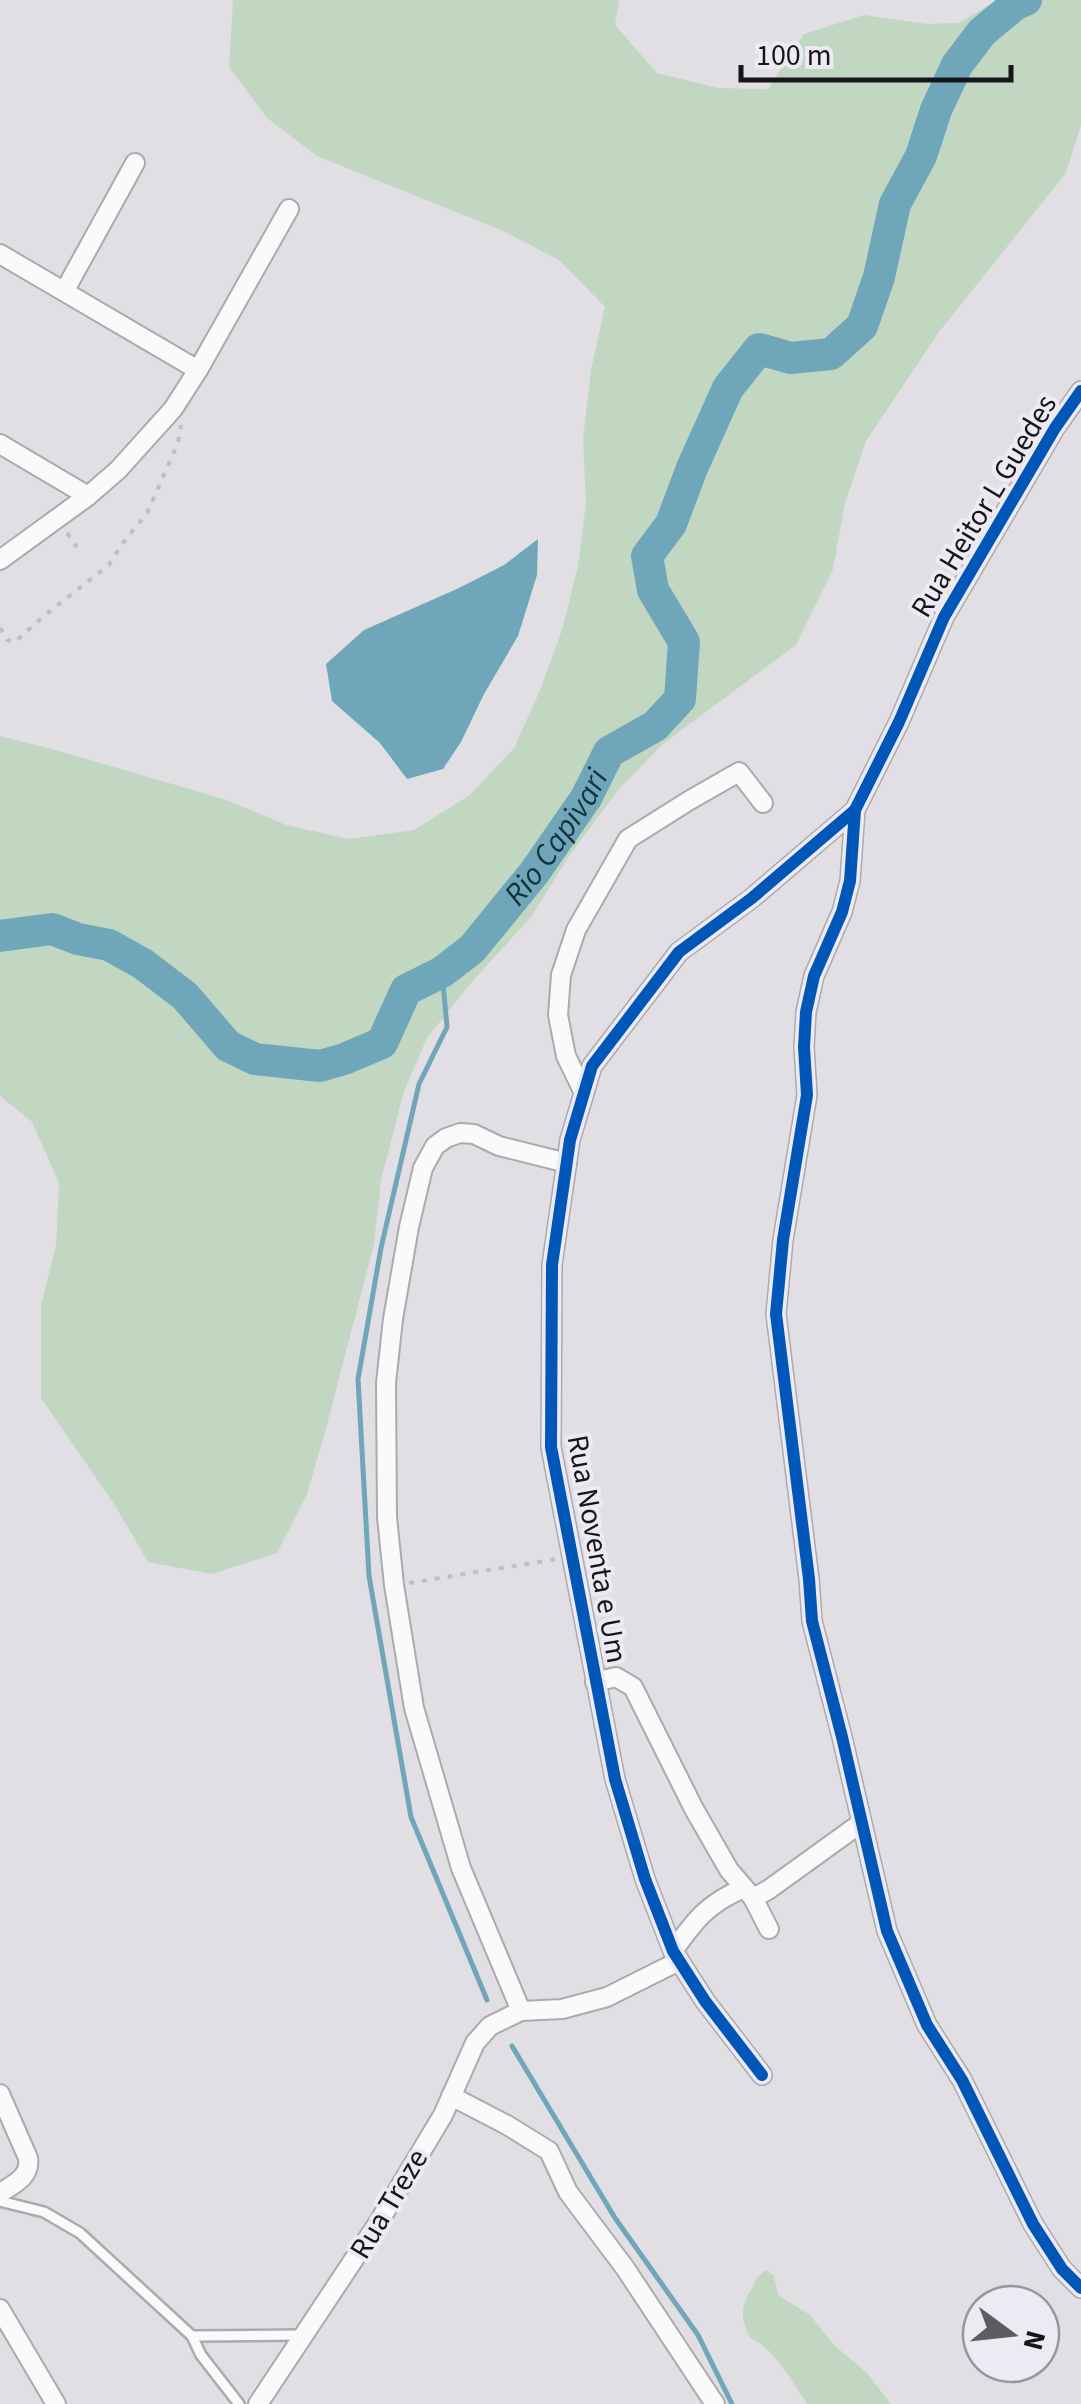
<svg xmlns="http://www.w3.org/2000/svg" width="1081" height="2404" font-family="'Source Sans 3',sans-serif">
<style>
.green{fill:#c2d7c2}
.water{fill:#70a6b9}
.lines{fill:none;stroke-linecap:round;stroke-linejoin:round}
.stream{stroke:#70a6b9;stroke-width:5}
.river{stroke:#70a6b9;stroke-width:32}
.service-casing{stroke:#abaaae;stroke-width:14}
.minor-casing{stroke:#abaaae;stroke-width:22}
.path{stroke:#bfbfc1;stroke-width:4;stroke-dasharray:5 8;stroke-linecap:butt}
.service{stroke:#fafafb;stroke-width:9}
.minor{stroke:#fafafb;stroke-width:18}
.cycleway-casing{stroke:#eeeaf3;stroke-width:19}
.cycleway{stroke:#0057b8;stroke-width:12}
.labels{text-anchor:middle;dominant-baseline:central;stroke-width:8;stroke-linejoin:round;paint-order:stroke}
.street-label{font-size:30px;fill:#171519;stroke:#eeeaf3}
.water-label{font-size:32px;font-style:italic;fill:#0f343f;stroke:#eeeaf3}
</style>
<rect width="100%" height="100%" fill="#e1dfe4"/>
<g class="green">
<path d="M233,0h386l-4,25 42,48 61,15 50,1 36,-55 60,-19 63,9 32,-1 38,-23h84v125l-15,48 -127,159 -73,109 -21,62 -12,66 -37,76 -133,99 -44,45 -50,67 -38,61 -60,66 -44,55 -23,53 -23,89 -7,64 -49,188 -18,62 -30,59 -65,21 -64,-12 -32,-55 -75,-109v-92l15,-61 3,-62 -27,-61 -32,-26v-360l52,13 175,51 59,25 63,14 65,-9 56,-35 44,-47 27,-60 22,-61 15,-61 8,-63 -3,-64 8,-69 14,-63 -46,-47 -56,-29 -186,-75 -50,-38 -38,-51z"/>
<path d="M766,2270l8,6 4,19 32,20 23,29 34,29 24,31h-84c-15,-22 -32,-56 -57,-66 -9,-19 -10,-30 1,-48 4,-9 7,-15 15,-20z"/>
</g>
<path class="water" d="M538,539l-1,36 -19,61 -34,58 -23,48 -18,27 -36,10 -27,-36 -48,-42 -6,-37 38,-34 95,-42 45,-23z"/>
<g class="lines">
<g class="stream">
<path d="M442,972l5,55 -28,57 -38,164 -23,131 11,197 42,241 76,183"/>
<path d="M512,2046l103,172 83,117 34,69"/>
</g>
<path class="river" id="s1" d="M0,936l52,-7 26,10 31,6 34,19 42,32 43,50 27,13 65,7 24,-7 38,-16 24,-53 36,-18 30,-23 62,-76 52,-75 23,-46 46,-26 25,-27 4,-57 -31,-52 -6,-34 24,-32 21,-56 36,-80 31,-39 32,9 40,-4 31,-28 17,-49 16,-73 26,-48 15,-46 21,-45 25,-33 34,-28 10,-4"/>
<defs>
<g id="service">
<path d="M0,2201l44,11 36,21 112,103 9,19 38,49"/>
<path d="M192,2336l111,-1"/>
</g>
<g id="minor">
<path d="M0,254l198,116"/>
<path d="M65,290l70,-127"/>
<path d="M1081,391l-26,37 -111,189 -45,105 -44,88 -5,71 -8,31 -28,64 -8,36 -2,35 3,48 -24,145 -7,74 33,265 3,42 30,116 45,194 40,94 35,55 71,144 29,45 19,19"/>
<path d="M0,444l88,52"/>
<path d="M0,560l88,-64 30,-26 55,-61 25,-39 91,-161"/>
<path d="M584,1093l-18,-37 -8,-41 3,-40 15,-45 52,-91 62,-39 49,-28 24,31"/>
<path d="M595,1682l21,-5 17,10 61,122 35,61 24,28 16,31"/>
<path d="M753,1898l15,-8 93,-67"/>
<path d="M673,1951c22,-31 35,-48 71,-63"/>
<path d="M521,2011l-60,-143 -47,-160 -20,-123 -7,-68 -1,-134 7,-64 16,-92 14,-59 12,-22 11,-8 14,-5 14,1 25,12 68,17"/>
<path d="M762,2075l-57,-74 -32,-50 -28,-72 -30,-100 -64,-332 1,-182 18,-125 22,-74 87,-114 73,-54 103,-88"/>
<path d="M0,2094l28,64c3,19 -14,26 -28,35"/>
<path d="M451,2096l56,29 42,26 19,41 57,76 90,136"/>
<path d="M0,2309l56,95"/>
<path d="M258,2404l122,-184 63,-105 32,-72 15,-17 31,-15 41,-2 45,-12 72,-36"/>
</g>
</defs>
<use href="#service" class="service-casing"/>
<use href="#minor" class="minor-casing"/>
<g class="path">
<path d="M67,533l10,14"/>
<path d="M0,628l7,12 8,2 30,-27 64,-50 13,-21 25,-31 31,-70 3,-18"/>
<path d="M409,1583l148,-24"/>
</g>
<use href="#service" class="service"/>
<use href="#minor" class="minor"/>
<defs>
<g id="cycleway">
<path d="M1081,391l-26,37 -111,189 -45,105 -44,88 -5,71 -8,31 -28,64 -8,36 -2,35 3,48 -24,145 -7,74 33,265 3,42 30,116 45,194 40,94 35,55 71,144 29,45 19,19"/>
<path d="M762,2075l-57,-74 -32,-50 -28,-72 -30,-100 -64,-332 1,-182 18,-125 22,-74 87,-114 73,-54 103,-88"/>
</g>
</defs>
<use href="#cycleway" class="cycleway-casing"/>
<use href="#cycleway" class="cycleway"/>
</g>
<g class="labels">
<g class="street-label">
<text transform="translate(984 506) rotate(-59)">Rua Heitor L Guedes</text>
<text transform="translate(597 1549) rotate(80)">Rua Noventa e Um</text>
<text transform="translate(389 2204) rotate(-59)">Rua Treze</text>
</g>
<g class="water-label">
<text stroke="none"><textPath href="#s1" startOffset="708">Rio Capivari</textPath></text>
</g>
</g>
<g transform="translate(1011 2334) rotate(105)"><circle r="48" fill="#eeeaf3" stroke="#98959c" stroke-width="2.5"/>
<path d="M0-8L18 38L0 25L-18 38Z" fill="#5e5c60"/>
<text y="-15" font-size="28" font-weight="bold" text-anchor="middle" fill="#171519">N</text>
</g>
<path d="M741 65v15h270v-15" fill="none" stroke="#171519" stroke-width="5"/>
<text x="756" y="65" font-size="30" fill="#171519" stroke="#eeeaf3" stroke-width="8" paint-order="stroke">100 m</text>
</svg>
